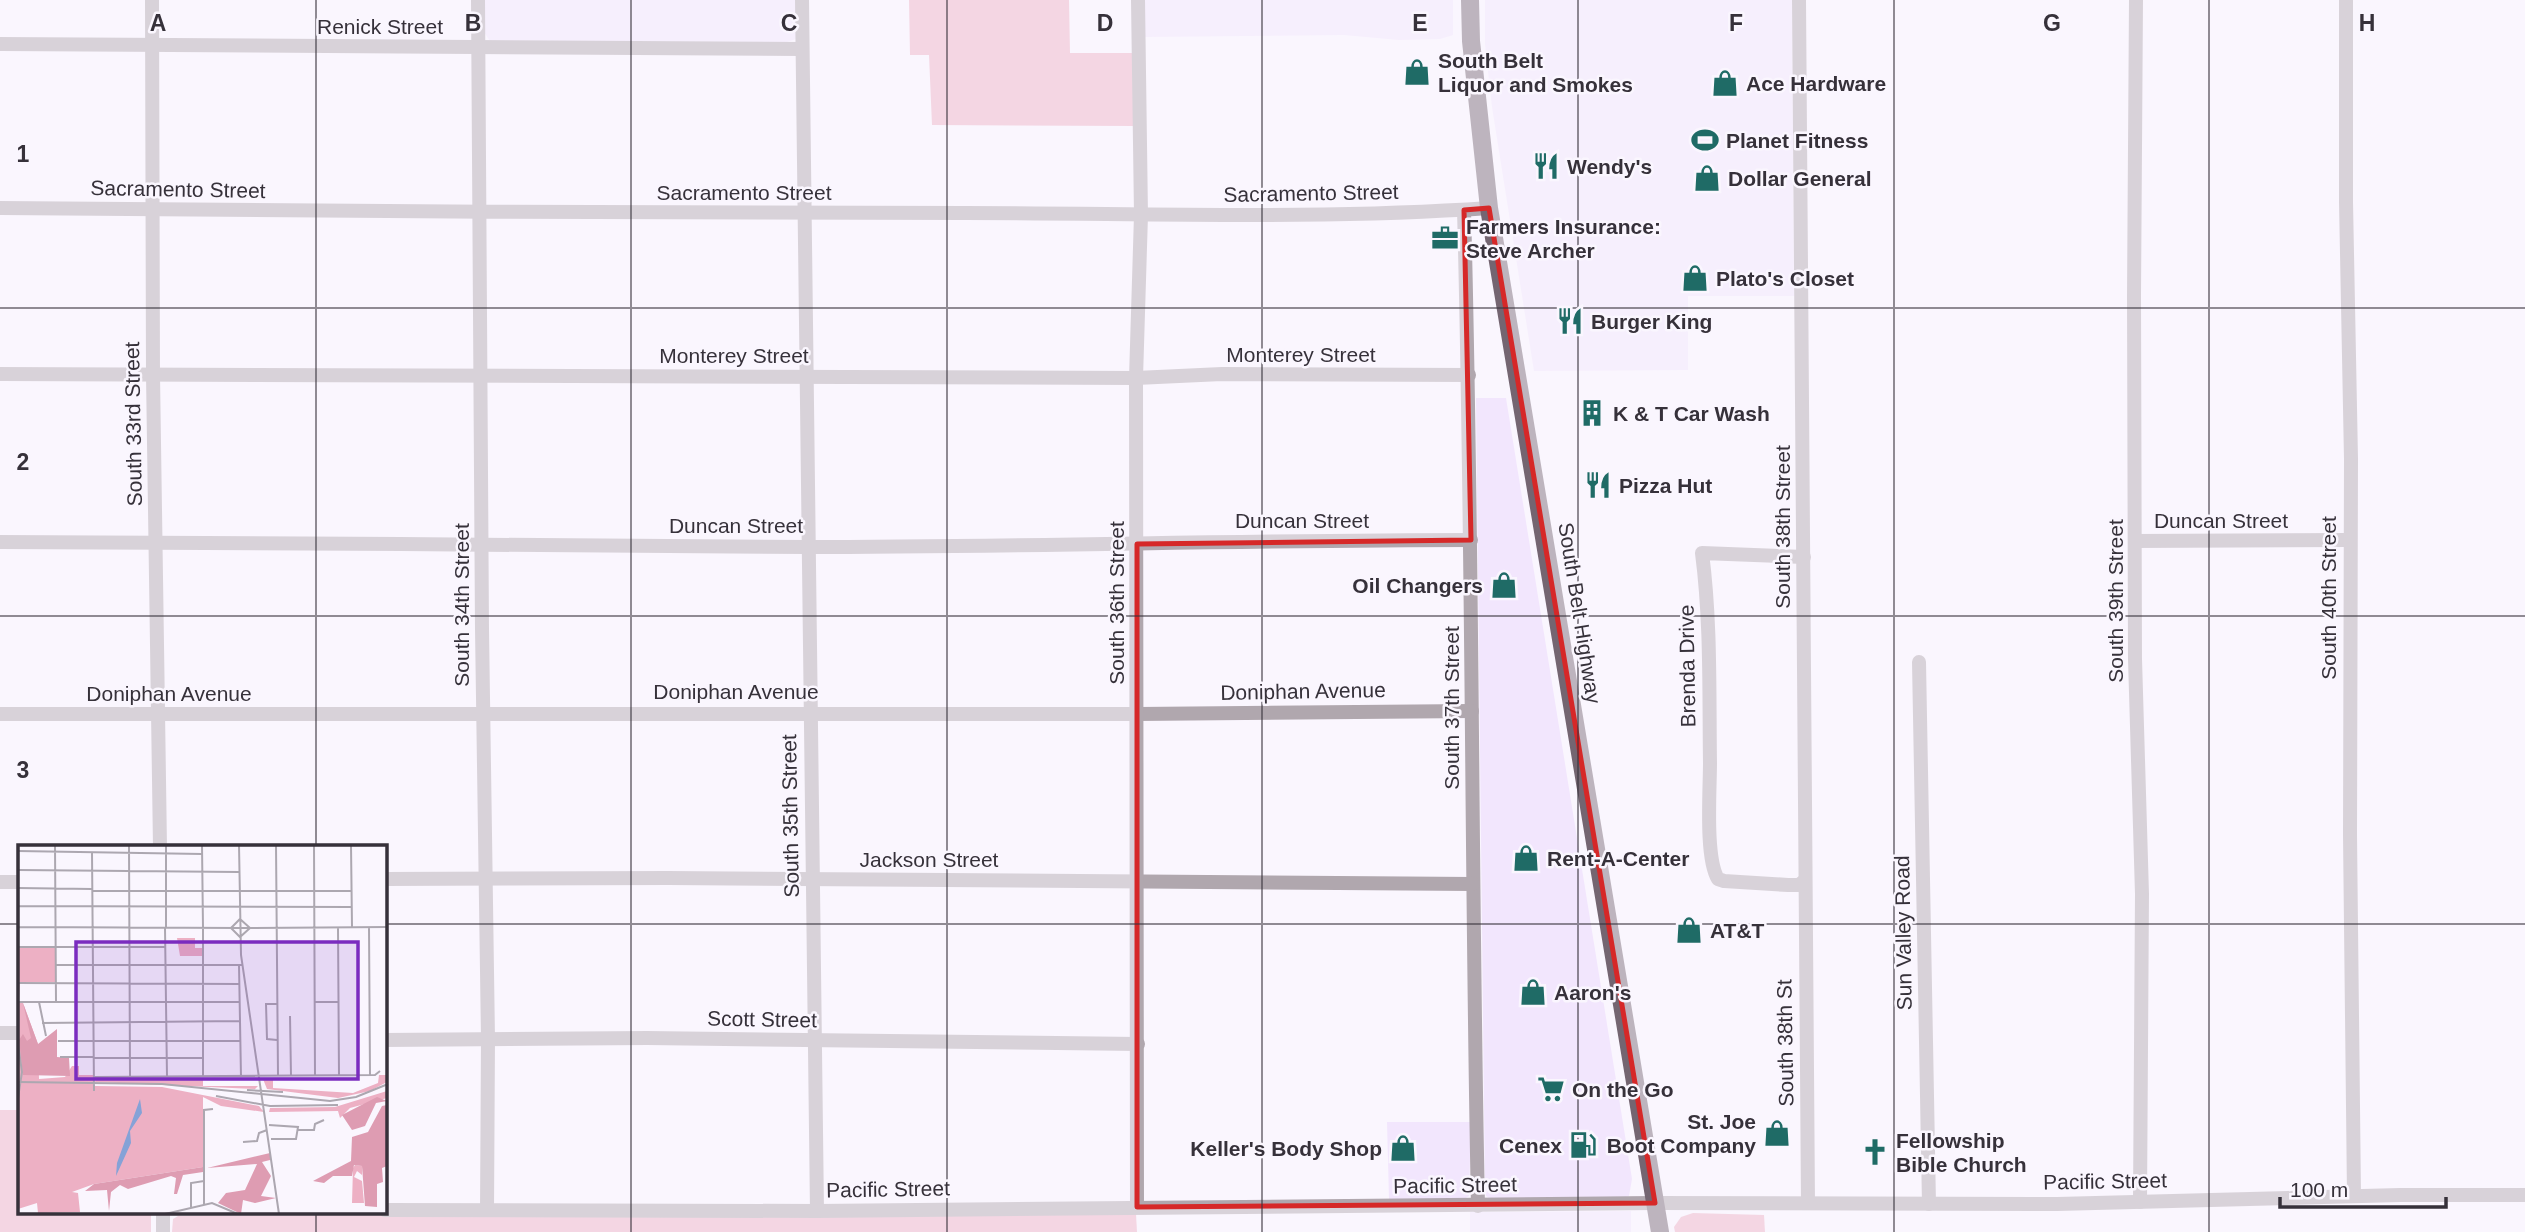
<svg xmlns="http://www.w3.org/2000/svg" width="2525" height="1232" font-family="Helvetica,sans-serif">
<style>
.built{fill:#f2e6fd}
.green{fill:#edb0c4}
.lines{fill:none;stroke-linecap:round;stroke-linejoin:round}
.minor{stroke:#b0a7ae;stroke-width:14}
.major{stroke:#746571;stroke-width:18}
.marked{fill:none;stroke:#d62828;stroke-width:5;stroke-linejoin:round}
.grid{fill:none;stroke:#36313a;stroke-width:2;stroke-opacity:0.55}
.labels{text-anchor:middle;dominant-baseline:central;stroke-width:5;stroke-linejoin:round;paint-order:stroke}
.street-label{font-size:21px;fill:#36313a;stroke:#faf6fe}
.poi-label{font-size:21px;font-weight:bold;fill:#36313a;stroke:#faf6fe;text-anchor:start}
.inset-road{fill:none;stroke:#aca7b0;stroke-width:2}
.view{fill:#7b2cbf;fill-opacity:0.15;stroke:#7b2cbf;stroke-width:3.5}
.inset-edge{fill:none;stroke:#36313a;stroke-width:3.5}
.grid-label{font-size:23px;text-anchor:middle;font-weight:bold;fill:#36313a;stroke:#faf6fe;stroke-width:5;stroke-linejoin:round;paint-order:stroke}
</style>
<rect width="100%" height="100%" fill="#faf6fe"/>
<g class="built">
<path d="M484,0h314l-2,39 -9,3 -297,-1 -6,-9z"/>
<path d="M1144,0h309v35l-13,4 -41,1 -55,-5 -200,2z"/>
<path d="M1485,0h307l2,296h-106v74l-154,1 -42,-264 -7,-63z"/>
<path d="M1476,398h30l126,781 -3,17 -7,2 -131,1 -5,-3 -1,-6z"/>
<path d="M1387,1122h84l-2,74 -5,3h-75z"/>
<path d="M1631,1211v21h-161v-20z"/>
</g>
<g class="green">
<path d="M909,0h160l1,53h64l1,73 -203,-1 -3,-70h-19z"/>
<path d="M0,1110h19v103h132v19h-151z"/>
<path d="M1693,1213l71,2 1,17h-90l-1,-5 7,-10z"/>
<path d="M1136,1214l1,18h-965l1,-13 5,-3z"/>
</g>
<g class="lines">
<g class="minor">
<path d="M152,0l1,375 7,472"/>
<path d="M478,0l4,629 6,410 -1,171"/>
<path d="M802,0l15,1211"/>
<path d="M1799,0l9,1203"/>
<path d="M2136,0l-2,296 1,363 7,235 -2,308"/>
<path d="M2346,0v202l5,257 -1,376 4,361"/>
<path d="M0,44l801,5"/>
<path d="M0,208c322,3 643,5 965,5 175,0 349,7 524,-5"/>
<path d="M1464,210c9,332 7,664 14,996"/>
<path d="M0,374l1136,4 86,-4 247,1"/>
<path d="M2135,541l214,-1"/>
<path d="M0,542c269,0 537,4 806,5 222,0 443,-7 665,-7"/>
<path d="M1804,557l-102,-4c9,69 7,140 8,210 0,27 -5,95 8,116l6,2 64,4h11l5,-4"/>
<path d="M1919,662l10,542"/>
<path d="M0,714h1138l334,-3"/>
<path d="M385,879l283,-1 805,6"/>
<path d="M0,882h19"/>
<path d="M0,1033h19"/>
<path d="M385,1040l262,-2 491,6"/>
<path d="M1137,1207l-1,-829 5,-163 -3,-215"/>
<path d="M385,1210l432,1 838,-8 402,1 343,-9h125"/>
<path d="M163,1232v-19"/>
</g>
<path class="major" d="M1470,0l1,41 18,167 171,1024"/>
</g>
<path d="M0 0H2525V1232H0ZM1489,208l166,995 -518,4v-663l334,-4 -7,-330z" fill="#faf6fe" fill-opacity=".55" fill-rule="evenodd"/>
<path class="marked" d="M1489,208l166,995 -518,4v-663l334,-4 -7,-330z"/>
<path class="grid" d="M316,0v847M631,0v1232M947,0v1232M1262,0v1232M1578,0v1232M1894,0v1232M2209,0v1232M0,308h2525M0,616h2525M0,924h19M385,924h2140M316,1213v19"/>
<defs>
<symbol id="shop-bare" viewBox="-9 -9 18 18"><path d="M-5-2.5h2.3a2.7 3.5 0 0 1 5.4 0H5L5.5 6h-11ZM-1.5-2.5h3a1.5 2.3 0 0 0-3 0Z" fill="#1f6b66" stroke="#faf6fe" stroke-width="2.5" paint-order="stroke"/></symbol>
<symbol id="stadium-bare" viewBox="-9 -9 18 18"><path d="M0-5a6.5 5 0 1 0 0 10a6.5 5 0 1 0 0-10ZM-3.5-1.8h7v3.6h-7Z" fill="#1f6b66" stroke="#faf6fe" stroke-width="2.5" paint-order="stroke"/></symbol>
<symbol id="restaurant-bare" viewBox="-9 -9 18 18"><path d="M-5-6h1v4h1v-4h1v4h1v-4h1v5L-1.5 .5V6h-2V.5L-5-1ZM5-6V6H3V1.5H1.5Q1.5-4 5-6Z" fill="#1f6b66" stroke="#faf6fe" stroke-width="2.5" paint-order="stroke"/></symbol>
<symbol id="office-bare" viewBox="-9 -9 18 18"><path d="M-6-3h4V-5.5h4V-3h4V5H-6ZM-1-4.5V-3h2v-1.5ZM-6 0V1H6V0Z" fill="#1f6b66" stroke="#faf6fe" stroke-width="2.5" paint-order="stroke"/></symbol>
<symbol id="building-bare" viewBox="-9 -9 18 18"><path d="M-4-6H4V6H1V3H-1V6H-4ZM-2.5-4.3h1.7v1.8h-1.7ZM.8-4.3h1.7v1.8H.8ZM-2.5-1h1.7V.8h-1.7ZM.8-1h1.7V.8H.8Z" fill="#1f6b66" stroke="#faf6fe" stroke-width="2.5" paint-order="stroke"/></symbol>
<symbol id="supermarket-bare" viewBox="-9 -9 18 18"><path d="M-6-5.5h2.5l.6 2H6L4.5 2H-2.5L-4.4-4H-6ZM-1.5 3.2a1.3 1.3 0 1 0 .1 0ZM3 3.2a1.3 1.3 0 1 0 .1 0Z" fill="#1f6b66" stroke="#faf6fe" stroke-width="2.5" paint-order="stroke"/></symbol>
<symbol id="fuel-bare" viewBox="-9 -9 18 18"><path d="M-5.5-6h7V0h2V4h1.3V-2.5L3-4.5l.8-.8L6-3V5H2.5V1h-1V6h-7ZM-4.2-4.7v3.2H.2V-4.7Z" fill="#1f6b66" stroke="#faf6fe" stroke-width="2.5" paint-order="stroke"/></symbol>
<symbol id="church-bare" viewBox="-9 -9 18 18"><path d="M-1.2-6h2.4v3.5h3.3v2.4h-3.3V6h-2.4V-.1h-3.3v-2.4h3.3Z" fill="#1f6b66" stroke="#faf6fe" stroke-width="2.5" paint-order="stroke"/></symbol>
</defs>
<g fill-rule="evenodd">
<use href="#shop-bare" x="1398" y="53" width="38" height="38"/>
<use href="#shop-bare" x="1706" y="64" width="38" height="38"/>
<use href="#stadium-bare" x="1686" y="121" width="38" height="38"/>
<use href="#restaurant-bare" x="1527" y="147" width="38" height="38"/>
<use href="#shop-bare" x="1688" y="159" width="38" height="38"/>
<use href="#office-bare" x="1426" y="219" width="38" height="38"/>
<use href="#shop-bare" x="1676" y="259" width="38" height="38"/>
<use href="#restaurant-bare" x="1551" y="302" width="38" height="38"/>
<use href="#building-bare" x="1573" y="394" width="38" height="38"/>
<use href="#restaurant-bare" x="1579" y="466" width="38" height="38"/>
<use href="#shop-bare" x="1485" y="566" width="38" height="38"/>
<use href="#shop-bare" x="1507" y="839" width="38" height="38"/>
<use href="#shop-bare" x="1670" y="911" width="38" height="38"/>
<use href="#shop-bare" x="1514" y="973" width="38" height="38"/>
<use href="#supermarket-bare" x="1532" y="1070" width="38" height="38"/>
<use href="#shop-bare" x="1758" y="1114" width="38" height="38"/>
<use href="#fuel-bare" x="1564" y="1126" width="38" height="38"/>
<use href="#shop-bare" x="1384" y="1129" width="38" height="38"/>
<use href="#church-bare" x="1856" y="1133" width="38" height="38"/>
</g>
<g class="labels">
<g class="street-label">
<text x="380" y="26">Renick Street</text>
<text transform="translate(178 189) rotate(1)">Sacramento Street</text>
<text x="744" y="192">Sacramento Street</text>
<text transform="translate(1311 193) rotate(-1)">Sacramento Street</text>
<text x="1301" y="354">Monterey Street</text>
<text x="734" y="355">Monterey Street</text>
<text transform="translate(133 424) rotate(-91)">South 33rd Street</text>
<text x="1302" y="520">Duncan Street</text>
<text x="2221" y="520">Duncan Street</text>
<text x="736" y="525">Duncan Street</text>
<text transform="translate(1782 527) rotate(-90)">South 38th Street</text>
<text transform="translate(2328 598) rotate(-90)">South 40th Street</text>
<text transform="translate(2115 601) rotate(-90)">South 39th Street</text>
<text transform="translate(1116 603) rotate(-90)">South 36th Street</text>
<text transform="translate(461 605) rotate(-90)">South 34th Street</text>
<text transform="translate(1580 613) rotate(81)">South Belt Highway</text>
<text transform="translate(1687 666) rotate(-91)">Brenda Drive</text>
<text x="736" y="691">Doniphan Avenue</text>
<text transform="translate(1303 691) rotate(-1)">Doniphan Avenue</text>
<text x="169" y="693">Doniphan Avenue</text>
<text transform="translate(1451 708) rotate(-90)">South 37th Street</text>
<text transform="translate(790 816) rotate(-91)">South 35th Street</text>
<text x="929" y="859">Jackson Street</text>
<text transform="translate(1903 933) rotate(-91)">Sun Valley Road</text>
<text transform="translate(762 1019) rotate(1)">Scott Street</text>
<text transform="translate(1785 1043) rotate(-91)">South 38th St</text>
<text transform="translate(2105 1181) rotate(-1)">Pacific Street</text>
<text transform="translate(1455 1185) rotate(-1)">Pacific Street</text>
<text transform="translate(888 1189) rotate(-1)">Pacific Street</text>
</g>
<g class="poi-label">
<text x="1438" y="60">South Belt<tspan x="1438" dy="24">Liquor and Smokes</tspan></text>
<text x="1746" y="83">Ace Hardware</text>
<text x="1726" y="140">Planet Fitness</text>
<text x="1567" y="166">Wendy's</text>
<text x="1728" y="178">Dollar General</text>
<text x="1466" y="226">Farmers Insurance:<tspan x="1466" dy="24">Steve Archer</tspan></text>
<text x="1716" y="278">Plato's Closet</text>
<text x="1591" y="321">Burger King</text>
<text x="1613" y="413">K &amp; T Car Wash</text>
<text x="1619" y="485">Pizza Hut</text>
<text x="1483" y="585" text-anchor="end">Oil Changers</text>
<text x="1547" y="858">Rent-A-Center</text>
<text x="1710" y="930">AT&amp;T</text>
<text x="1554" y="992">Aaron's</text>
<text x="1572" y="1089">On the Go</text>
<text x="1756" y="1121" text-anchor="end">St. Joe<tspan x="1756" dy="24">Boot Company</tspan></text>
<text x="1896" y="1140">Fellowship<tspan x="1896" dy="24">Bible Church</tspan></text>
<text x="1562" y="1145" text-anchor="end">Cenex</text>
<text x="1382" y="1148" text-anchor="end">Keller's Body Shop</text>
</g>
</g>
<g transform="translate(18 845)">
<rect width="369" height="369" fill="#faf6fe"/>
<path d="M159,93h18v10h7v8h-22zM0,102h37v35h-35v19zM0,158h5l15,41 1,35 26,-2 7,-11h7v9h14l2,11 67,1 97,19 5,6 -43,-6 -18,-9v70l-109,17 -22,8 6,1 2,19 -42,1 -1,-10 -19,6zM361,230h9l-1,7 -17,9 -32,7 -71,-9 -4,-10 10,-1v10l80,5 25,-10zM78,233h107v8h55l-3,3 -160,-7zM369,246v7l-37,10 -10,10 -2,-7 -69,1 1,-4 65,-1zM337,320l7,1v9l-5,-4 -3,6 8,4 2,22h-12l1,-35z" fill="#edb0c4"/>
<path d="M5,158l15,41 19,-15v28l12,1 1,18 -47,-1 -4,-35 4,-6 4,7 4,-3zM359,252l10,4 -11,2 -11,23 -13,4 -10,-15zM369,260v61l-5,2 1,14 -6,2v23l-12,-1 -3,-40 -8,-1 -2,11h-19l-9,7 -11,-2 38,-20 1,-24 16,-5 14,-26zM252,308v7l-8,2 9,14 -10,20 15,2 -21,5 -12,-3 -2,14 -23,-11 8,-10 19,-3 12,-26 -50,4zM185,322v5l-20,3 -6,19h-3l2,-16 -5,-2 -43,13 -8,-4 -9,7 -2,19 -2,-21 -22,1 9,-7z" fill="#de9cb2"/>
<path d="M122,254l2,14 -12,18 1,12 -15,33 1,-13z" fill="#85a2d7"/>
<path class="inset-road" d="M37,0l1,157M111,0l1,232M148,0v83M184,0l1,83M221,0l2,110 38,259M258,0l2,231M296,0l1,231M333,0l1,82M0,6l184,3M74,7l2,239M0,25l221,2M0,43l74,1M0,46v56M74,46h260M0,61l334,1M222,74l10,9 -10,9 -9,-9zM0,82l222,1M351,82l1,148M147,83l2,149M185,83v149M222,83l148,-1M320,83l1,147M0,102h147M38,120h186M221,120l2,112M0,138l222,1M0,157h222M21,157l7,34M296,157h24M259,159h-11l1,35 10,1M272,171l1,60M24,178l198,-2M0,196v-38M40,196h182M0,199l4,28 -4,26M42,212h34M76,213h109M76,232l281,-2 5,-4M0,237l144,2 168,17 26,-4 32,-13M229,245l36,2M198,251l54,10 68,-1M251,280l29,2 -2,12h-25M280,285h16l1,-6 9,-4M225,297l14,-1 2,-8 8,-3M186,359v-94l9,-1M173,362v-24l13,-2M147,369l47,-11 26,11"/>
<path class="view" d="M58,97h282v137h-282z"/>
<rect width="369" height="369" class="inset-edge"/>
</g>
<g class="grid-label">
<text x="158" y="31">A</text>
<text x="473" y="31">B</text>
<text x="789" y="31">C</text>
<text x="1105" y="31">D</text>
<text x="1420" y="31">E</text>
<text x="1736" y="31">F</text>
<text x="2052" y="31">G</text>
<text x="2367" y="31">H</text>
<text x="23" y="162">1</text>
<text x="23" y="470">2</text>
<text x="23" y="778">3</text>
</g>
<path d="M2280 1197v10h166v-10" fill="none" stroke="#36313a" stroke-width="3.5"/>
<text x="2290" y="1197" font-size="21" fill="#36313a" stroke="#faf6fe" stroke-width="5" paint-order="stroke">100 m</text>
</svg>
